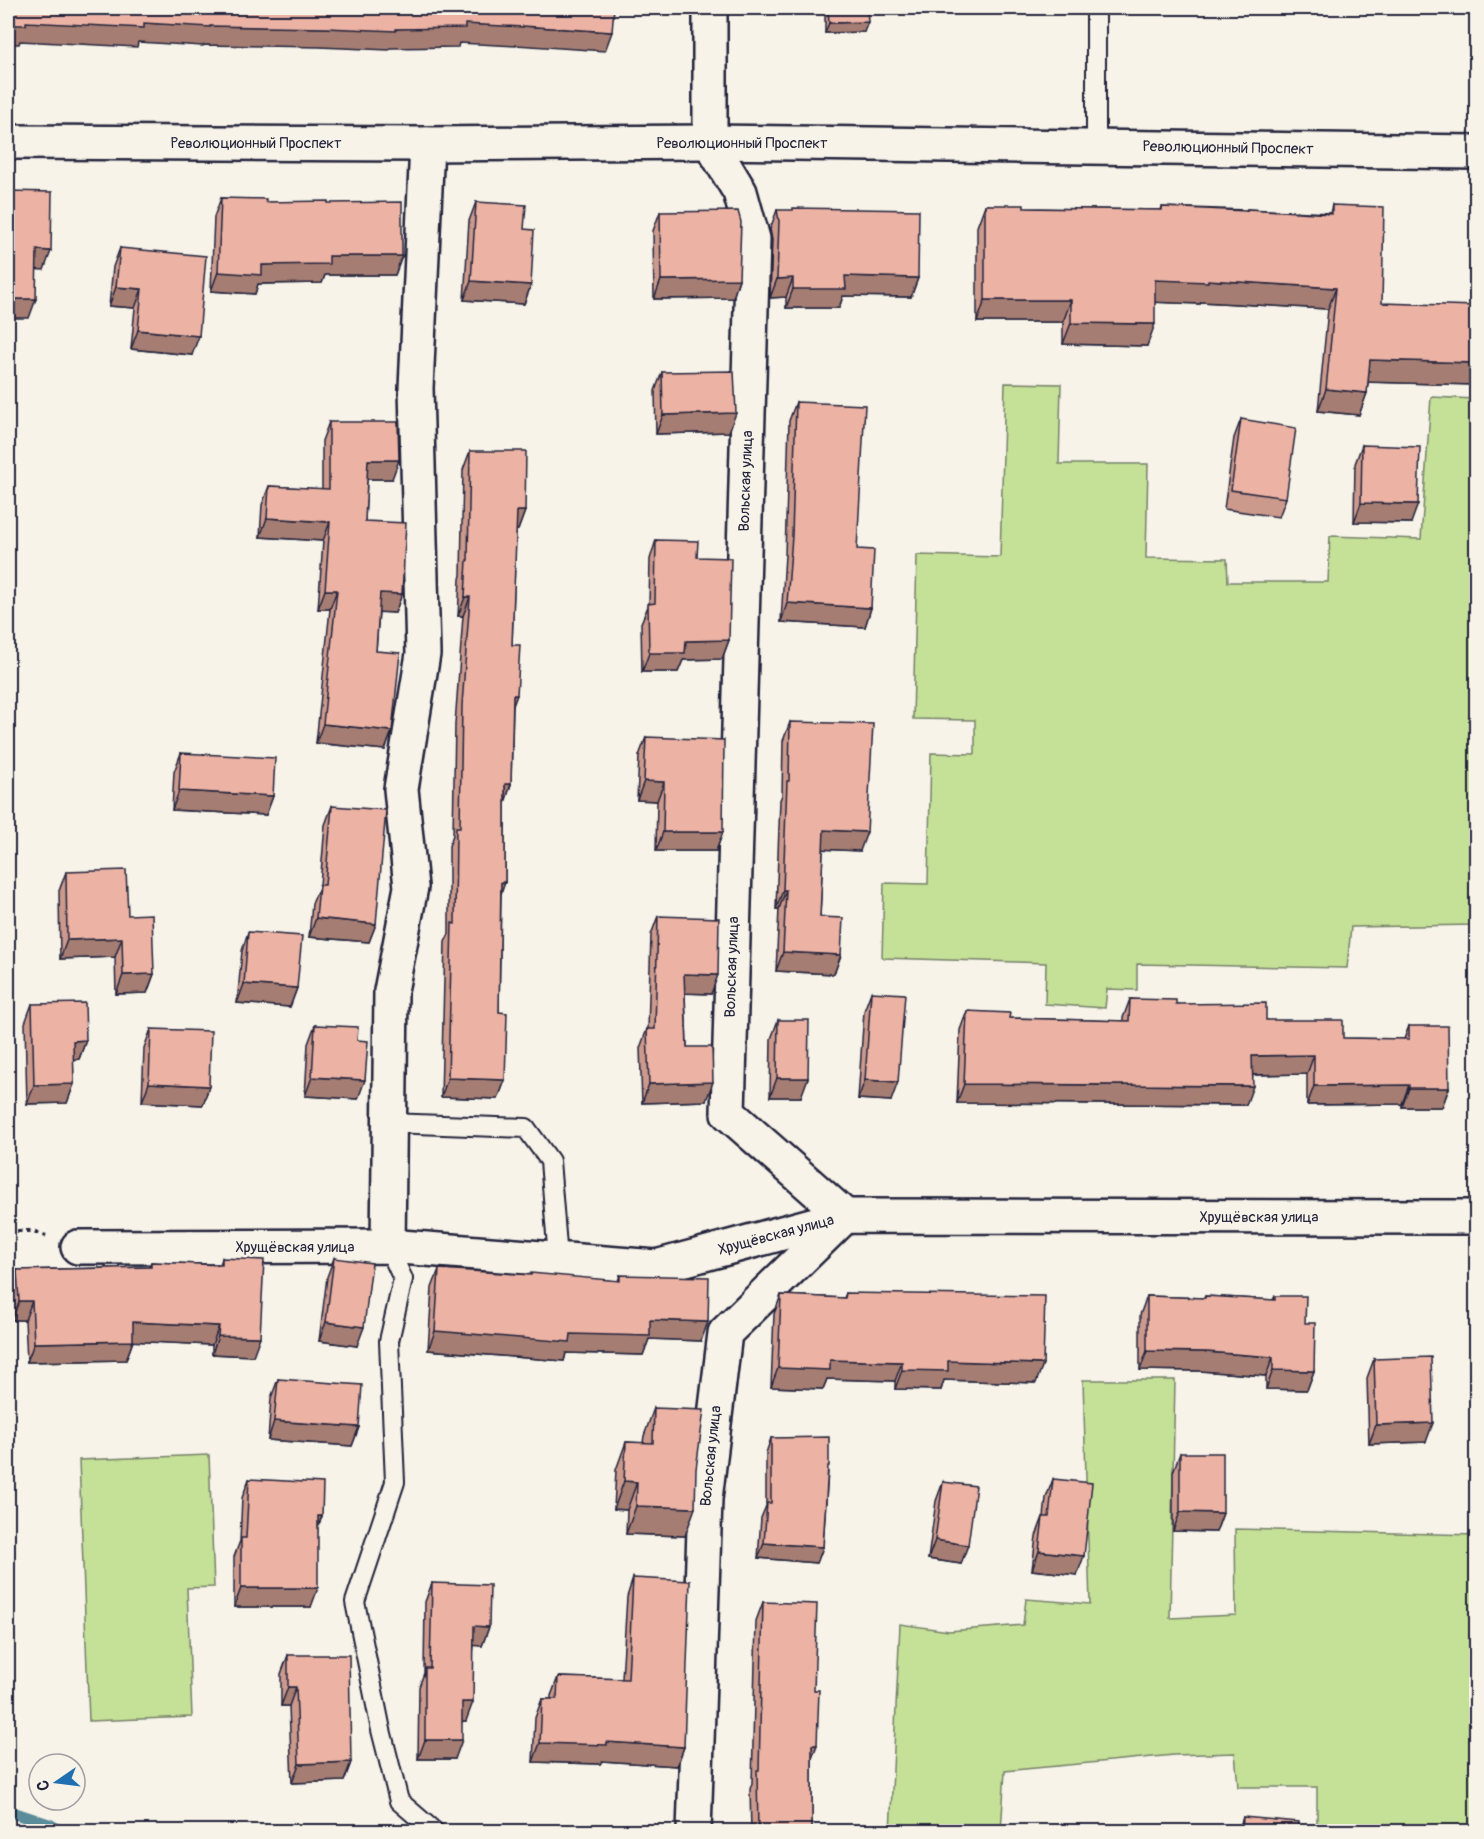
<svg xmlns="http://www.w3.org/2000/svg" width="1484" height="1839" font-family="Pangolin,sans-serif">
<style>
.green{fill:#c5e097;stroke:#748169;stroke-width:1.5}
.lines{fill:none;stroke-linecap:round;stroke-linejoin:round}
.stream{stroke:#5a8c99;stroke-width:12}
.service-casing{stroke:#22223b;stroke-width:22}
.minor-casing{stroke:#22223b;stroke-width:38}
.tertiary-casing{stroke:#22223b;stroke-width:38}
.path{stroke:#22223b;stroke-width:4;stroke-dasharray:4.5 4.5;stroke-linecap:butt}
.service{stroke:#f7f3e8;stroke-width:18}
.minor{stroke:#f7f3e8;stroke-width:33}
.tertiary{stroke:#f7f3e8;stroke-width:33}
.wall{fill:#cb9a8d;stroke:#22223b;stroke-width:1.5}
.shaded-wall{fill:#a57d73;stroke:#22223b;stroke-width:1.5}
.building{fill:#ecb3a4;stroke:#22223b;stroke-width:1.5}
.labels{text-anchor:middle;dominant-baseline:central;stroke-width:4.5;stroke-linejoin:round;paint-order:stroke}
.street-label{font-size:15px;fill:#22223b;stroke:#f7f3e8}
</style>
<rect width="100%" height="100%" fill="#f7f3e8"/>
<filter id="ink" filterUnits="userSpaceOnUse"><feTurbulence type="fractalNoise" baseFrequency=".0167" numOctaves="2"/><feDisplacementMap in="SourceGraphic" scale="12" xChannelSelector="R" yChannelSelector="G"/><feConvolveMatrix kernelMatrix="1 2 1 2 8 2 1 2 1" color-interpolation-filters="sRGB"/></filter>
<g filter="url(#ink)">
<g class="green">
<path d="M1005,383l56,1 -2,80h89l-2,94 81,1 1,23h100l2,-46 91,3 10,-142 45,2v526l-125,2 -4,41 -210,-4v26l-30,-1 -2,19 -60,-4 1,-41 -164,-5 2,-75 44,1 3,-131 44,1v-34l-62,-1 4,-164 83,2z"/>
<path d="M1083,1380h92l-5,238 66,-3 -1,-86 241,6v296h-159v-44h-79l-3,-34 -61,2 -169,16 -4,60 -111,1 10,-208 49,7 74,-6 3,-26 64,5z"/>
<path d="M209,1455l5,132 -27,1 5,129 -103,4 -10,-261z"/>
</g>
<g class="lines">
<path class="stream" d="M8,1811l42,14 12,7"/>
<defs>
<g id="service">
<path d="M1096,8v138"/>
<path d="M389,1123l137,5 24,33 8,98"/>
<path d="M388,1246l15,33 -14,62 6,141 -40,120 26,128 18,71 36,31"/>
</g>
<g id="minor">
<path d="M388,1246l3,-255 20,-104 -10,-98 22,-135 -7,-266 11,-244"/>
<path d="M78,1247l310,-1 268,21 189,-51 631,1"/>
<path d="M694,1832l11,-333 20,-166 120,-117 -117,-103 25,-874 -13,-47 -30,-50v-134"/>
</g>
<path id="tertiary" d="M8,142l419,2 283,-2 766,10"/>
</defs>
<use href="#service" class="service-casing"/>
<use href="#minor" class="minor-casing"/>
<use href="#tertiary" class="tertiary-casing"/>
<path class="path" d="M8,1231h25l13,5"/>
<use href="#service" class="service"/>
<use href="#minor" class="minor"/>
<use href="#tertiary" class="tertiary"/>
</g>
<g class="wall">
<path d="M825,8h42l-3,24 -39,1z"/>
<path d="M221,198l45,4 62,1 74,53 -7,19h-70l-3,8 -64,1 -3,10 -44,-3 3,-74z"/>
<path d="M476,202l48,27 7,56 -7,19 -60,-4 5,-79z"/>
<path d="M985,205l39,3 137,2 1,-3 85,3v-1l83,4 2,-8 50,98 94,82 -108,-3 -1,11 -8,22 -41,-4 10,-102 -127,-7 -1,2 -45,-2 -8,44 -84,-2v-22h-86v-95z"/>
<path d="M777,210l141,68 -7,19 -68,-1 -4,12h-53v-11l-16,1 2,-58 -2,-11z"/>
<path d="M660,212l79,67 -6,19 -79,1 -1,-68z"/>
<path d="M120,248l72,107 -61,-6 4,-41 -26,-2 4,-39z"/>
<path d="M662,372l67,60 -73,2 -1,-43z"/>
<path d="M796,402l61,147 14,59 -6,19 -84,-5 4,-67 4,-134z"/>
<path d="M1241,419l45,79 -7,19 -55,-8 10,-71z"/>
<path d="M329,422l63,57h-25l-2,42 37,73 -7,19 -16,-1 -3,39 16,80 -7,19 -69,-7 14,-134h-12l5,-68 -63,-4 2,-32 7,-19 53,3v-48z"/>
<path d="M1362,445l49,78 -57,-1 1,-58z"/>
<path d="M470,451l55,60 -7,19h-2l-4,115 1,62 -2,77 -6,18v80l-4,12 -2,118 6,68 -7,19 -57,-2 4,-155 4,-8v-88l4,-11 2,-111 8,-108h-5l2,-37 1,-4 2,-105z"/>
<path d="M656,540l41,17 32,83 -7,19 -39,1 -5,12h-36l-1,-49 8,-19 1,-45z"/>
<path d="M790,722l70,129 -37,-2 -3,68 21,38 -7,19 -58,-3 3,-62h-3l4,-109 2,-5 1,-54z"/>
<path d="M646,737l77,95 -7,19h-60l1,-50 -20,-1 2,-44z"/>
<path d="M181,753l92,43 -7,19 -94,-5 2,-38z"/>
<path d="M332,806l44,118 -7,18 -60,-5 3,-33 8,-19 5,-60z"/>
<path d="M66,872l62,43 26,59 -7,19 -31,1 -1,-37 -55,2 -1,-68z"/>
<path d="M658,916l53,78 -26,-1 2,54 19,54 -64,2 -2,-55 7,-19h1l3,-94z"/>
<path d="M1476,925v57h-1l-2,-48z"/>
<path d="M248,932l49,56 -7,19 -53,-4 5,-52z"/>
<path d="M871,992l20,109 -33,-2 6,-88z"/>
<path d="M1130,999l46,5 90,16 77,18 61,1 5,-13 40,62 -7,19h-40v-3l-95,1v-31l-54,1 -7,30 -289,-2 3,-73 7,-19 42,7 114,3v-3z"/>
<path d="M32,1004l54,36 -7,19 -6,1 1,24 -7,19 -40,1 -2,-81z"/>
<path d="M778,1020l23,77h-31l1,-58z"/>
<path d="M315,1025l42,15 1,59 -53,-3 3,-52z"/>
<path d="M151,1029l58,57 -6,19 -61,-3 2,-54z"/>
<path d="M222,1258l31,98 -41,-2v-9l-79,-4 -7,19 -99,2 -2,-42h-13l-1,-31 6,-19 132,-3 2,-5 69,3z"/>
<path d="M334,1258l23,88 -38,-5 8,-64z"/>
<path d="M439,1269l179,12 2,-6 81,66 -52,-2 -6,16 -77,-2 -2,8 -136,-11 4,-62z"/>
<path d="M846,1293l190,90 -92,-3 -3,10 -46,-1v-8l-68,-2 -4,10 -52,-2 3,-73 7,-19 63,3z"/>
<path d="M1147,1296l57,2 1,-2 68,4 2,-4 30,27 9,48 -7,19 -41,-1v-13l-66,-5 -60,-1v-55z"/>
<path d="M1374,1359l52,83 -57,2 -2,-66z"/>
<path d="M278,1379l81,48 -7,19 -84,-6 3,-42z"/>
<path d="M654,1408l31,128 -59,-2 1,-24 -13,-1 2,-39 10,-28 17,1 1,-7z"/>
<path d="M771,1438l57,33 -5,76 -6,16 -59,-5 3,-40 5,-12v-53z"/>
<path d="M1180,1453l43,60 -7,19 -43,-1v-59z"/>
<path d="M249,1479l73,37 -4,10 -7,81h-77v-50l6,-16 2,-43z"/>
<path d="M1053,1479l24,96 -45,-5 4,-34 7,-19h1l2,-19z"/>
<path d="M943,1482l18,82 -33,-5 8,-58z"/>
<path d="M633,1578l51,169 -7,19 -75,-5 -2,3 -67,-2 2,-44 7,-19h9v-3l7,-19 64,2 5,-82z"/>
<path d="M432,1583l57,44 -7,19 -8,-1 -8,76h-4l-7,38h-37l1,-72 5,-14 1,-71z"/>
<path d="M763,1602l51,88 -2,69v73h-61l-1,-43 2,-6 4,-162z"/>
<path d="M288,1655l63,107 -7,19 -52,2 -3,-77h-8v-32z"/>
<path d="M1243,1817l54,15h-59z"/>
</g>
<g class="shaded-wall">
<path d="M26,22l118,1 66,3 186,3 69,-5 58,2 89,6 -7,19 -89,-6v1l-57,-3 -1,4 -68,1 -1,2 -70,-3 -115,-2 -1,1 -65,-4 -1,5 -117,-6 -1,3h-11v-19z"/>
<path d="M868,22l-4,10 -39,1 4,-10z"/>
<path d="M37,250l14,1 -7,19 -14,-1z"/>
<path d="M329,256h73l-7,19h-70l-3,8 -64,1 -3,10 -44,-3 7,-19z"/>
<path d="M845,276l73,2 -7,19 -68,-1 -4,12h-53l7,-19z"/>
<path d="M793,278l-7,19 -16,1 7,-19z"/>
<path d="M739,279l-6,19 -79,1 7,-19z"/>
<path d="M1155,280h53l128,8 -8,21 -127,-7 -1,2 -53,-2z"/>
<path d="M471,281l60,4 -7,19 -60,-4z"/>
<path d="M116,287l26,2 -7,19 -26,-2z"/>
<path d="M8,299h28l-7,19h-21z"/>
<path d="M985,300h86l-8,22h-86z"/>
<path d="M1071,323l84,1 -8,22 -84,-2z"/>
<path d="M138,330l61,6 -7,19 -61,-6z"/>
<path d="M1370,360l106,3v22l-114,-3z"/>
<path d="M1326,389l41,4 -8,22 -41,-4z"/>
<path d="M736,413l-7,19 -73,2 7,-19z"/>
<path d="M368,460h31l-7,19h-30z"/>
<path d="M1361,503l57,1 -7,19 -57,-1z"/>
<path d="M517,511h8l-7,19h-8z"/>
<path d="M267,518l63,4 -7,19 -63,-4z"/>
<path d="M325,590h12l-7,19h-12z"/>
<path d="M380,593l22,1 -7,19 -22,-1z"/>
<path d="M465,597h5l-7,19h-5z"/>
<path d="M787,603l84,5 -6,19 -84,-5z"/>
<path d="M729,640l-7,19 -39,1 -5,12h-36l7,-19 37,-12z"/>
<path d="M513,695h4l-7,19z"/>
<path d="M323,724l69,7 -7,19 -69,-7z"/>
<path d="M644,781l20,1 -7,19 -20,-1z"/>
<path d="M505,784h6l-6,19z"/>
<path d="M179,791l94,5 -7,19 -94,-5z"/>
<path d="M824,830l43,2 -7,19 -43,-2z"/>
<path d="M663,832h60l-7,19h-60z"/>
<path d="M501,882h4l-7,19z"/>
<path d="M783,890h3l-7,19h-3z"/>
<path d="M316,918l60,6 -7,18 -60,-5z"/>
<path d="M122,938l-7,19 -55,2 7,-19z"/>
<path d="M783,952l58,3 -7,19 -58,-3z"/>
<path d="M154,974l-7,19 -31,1 7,-19z"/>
<path d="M684,974l34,1 -7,19 -34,-1z"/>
<path d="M244,984l53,4 -7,19 -53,-4z"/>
<path d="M86,1040l-7,19 -13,1 7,-19z"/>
<path d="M1314,1055l-7,19 -62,1 7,-19z"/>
<path d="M312,1077l53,3 -7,19 -53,-3z"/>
<path d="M448,1078l57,2 -7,19 -57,-2z"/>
<path d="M777,1078h31l-7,19h-31z"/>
<path d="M865,1080l33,2 -7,19 -33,-2z"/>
<path d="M713,1082l-7,19 -64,2 7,-19z"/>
<path d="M149,1083l60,3 -6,19 -61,-3z"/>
<path d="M74,1084l-7,19 -40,1 7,-19z"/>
<path d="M964,1084l289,2 -7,19 -289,-2z"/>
<path d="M1409,1085l-7,19 -95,1 7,-19z"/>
<path d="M1409,1088h40l-7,19h-40z"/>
<path d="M19,1301h13l-7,19h-13z"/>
<path d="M650,1320l58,2 -7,19 -52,-2 -6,16 -77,-2 -2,8 -136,-11 7,-19 136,3z"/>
<path d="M133,1322l86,4 -7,19 -86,-4z"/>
<path d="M326,1322l38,5 -7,19 -38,-5z"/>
<path d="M218,1336l42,1 -7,19 -41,-2z"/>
<path d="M133,1341l-7,19 -99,2 7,-19z"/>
<path d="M1147,1351l60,1 66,5 -7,19 -66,-5 -60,-1z"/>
<path d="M830,1360l72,2 -7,19 -68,-2 -4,10 -52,-2 7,-19z"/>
<path d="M948,1361l95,3 -7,19 -92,-3 -3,10 -46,-1 7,-19z"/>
<path d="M1273,1370l41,1 -7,19 -41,-1z"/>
<path d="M274,1421l85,6 -7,19 -84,-6z"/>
<path d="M1433,1423l-7,19 -57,2 7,-19z"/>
<path d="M624,1481l13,1 -10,28 -13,-1z"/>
<path d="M636,1506l59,2 -10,28 -59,-2z"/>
<path d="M1180,1512l43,1 -7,19 -43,-1z"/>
<path d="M318,1516h4l-7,19z"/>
<path d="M935,1540l33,5 -7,19 -33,-5z"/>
<path d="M764,1543l59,4 -6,16 -59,-5z"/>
<path d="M1039,1551l45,5 -7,19 -45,-5z"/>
<path d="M241,1588h77l-7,19h-77z"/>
<path d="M474,1626l15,1 -7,19 -15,-1z"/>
<path d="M288,1687h8l-7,19h-8z"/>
<path d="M462,1702h11l-7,19h-10z"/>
<path d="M425,1740h37l-7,19h-37z"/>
<path d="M607,1742l77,5 -7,19 -75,-5 -2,3 -67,-2 7,-19z"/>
<path d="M812,1745h5l-7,19z"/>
<path d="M351,1762l-7,19 -52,2 7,-19z"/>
</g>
<g class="building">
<path d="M8,8h606l-2,24 -89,-6v1l-58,-3v4l-69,1v2l-70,-3 -116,-2v1l-66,-4v5l-118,-6v3h-18z"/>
<path d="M828,8h39l1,14 -39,1z"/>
<path d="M8,191l44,1 -1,59 -14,-1 -1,49h-28z"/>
<path d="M221,198l45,1v3l62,-1v2l74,-1v54h-73v8l-67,1v10l-44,-3z"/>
<path d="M476,202l50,3 -2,24 10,1 -3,55 -60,-4z"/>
<path d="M985,205h39v3l138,2v-3l85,4v-2l85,5v-9l52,2 -2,96 94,3v57l-106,-3 -3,33 -41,-4 10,-101 -128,-8v2l-53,-2v44l-84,-1v-23h-86z"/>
<path d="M793,208l126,2 -1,68 -73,-2 1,13h-53v-11l-16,1 2,-58 -2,-11h16z"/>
<path d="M738,211l3,11 -2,57 -78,1 -1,-68z"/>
<path d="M120,248l86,8 -7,80 -61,-6 4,-41 -26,-2z"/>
<path d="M734,371l2,42 -73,2 -1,-43z"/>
<path d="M796,402l69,3 -8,144 17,1 -3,58 -84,-5 5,-67z"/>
<path d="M1241,419l55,9 -10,70 -55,-8z"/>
<path d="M329,422h69l1,38h-31l-3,61 41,2 -4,71 -22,-1 -4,58 24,2 -8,78 -69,-7 14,-134h-12l5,-68 -63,-4 2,-32 60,3z"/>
<path d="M1362,445l58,2 -2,57 -57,-1z"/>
<path d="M470,451h56l-1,60h-8l-5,134h8l-3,50h-4l-2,89h-6v98h-4l-2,130 8,1 -2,67 -57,-2 4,-155 3,1 1,-97h4l2,-122 8,-108h-5l2,-37h1z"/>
<path d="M656,540l42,1 -1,16 34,1 -2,82 -43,1 -1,12h-36l-1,-49 7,-1z"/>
<path d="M790,722l83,2 -6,108 -43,-2 -4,87 23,1 -2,37 -58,-3 3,-62h-3l4,-109h2z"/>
<path d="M646,737l78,3 -1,92h-60l1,-50 -20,-1z"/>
<path d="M181,753l94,5 -2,38 -94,-5z"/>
<path d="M332,806l54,4 -10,114 -60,-6 3,-33h6z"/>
<path d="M126,870l2,45 24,-1 2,60 -31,1 -1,-37 -55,2 -1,-68z"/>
<path d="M658,916l61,2 -1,57 -34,-1 3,73h25l1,35 -64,2 -2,-55h8z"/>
<path d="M248,932l54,4 -5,52 -53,-4z"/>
<path d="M871,992l34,2 -7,88 -33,-2z"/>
<path d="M1130,999l46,1v4l90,-1v17h77v18l66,1v-13h39l1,62h-40v-3l-95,1v-31l-62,1 1,30 -289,-2 3,-73 43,2 -1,5 120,3z"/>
<path d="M85,1003l1,37 -13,1 1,43 -40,1 -2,-81z"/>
<path d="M778,1020h31l-1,58h-31z"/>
<path d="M315,1025l43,2 -1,13 11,1 -3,39 -53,-3z"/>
<path d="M151,1029l60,2 -2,55 -60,-3z"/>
<path d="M222,1258l42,2 -4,77 -42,-1 1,-10 -86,-4v19l-99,2 -2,-42h-13l-2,-31 134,-3v-5l71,3z"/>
<path d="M334,1258l38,5 -8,64 -38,-5z"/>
<path d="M439,1269l92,6v-2l89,8v-6l89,2 -1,45 -58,-2v16l-79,-2 -1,8 -135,-11z"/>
<path d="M846,1293l199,3 -2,68 -95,-3v10l-46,-1v-8l-72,-2v10l-52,-2 3,-73 64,3z"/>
<path d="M1147,1296l58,2v-2l70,4v-4h31l-1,27h10l-1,48 -41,-1v-13l-66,-5 -60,-1z"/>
<path d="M1431,1357l2,66 -57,2 -2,-66z"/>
<path d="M278,1379l84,6 -3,42 -85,-6z"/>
<path d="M654,1408l50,2 -8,59 -1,39 -59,-2 1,-24 -13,-1 2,-39 27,1z"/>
<path d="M829,1437v29h-1l-5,81 -59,-4 3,-40h4v-65z"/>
<path d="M1180,1453h43v60l-43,-1z"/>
<path d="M249,1479l74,4 -1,33h-4v72h-77v-50h5z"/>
<path d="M1053,1479l39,4 -8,73 -45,-5 4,-34h6z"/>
<path d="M943,1482l33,4 -8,59 -33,-5z"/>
<path d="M633,1578l57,3 -6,166 -77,-5v3l-67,-2 2,-44h15l1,-22 70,2z"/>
<path d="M432,1583l58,2 -1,42 -15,-1 -1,76h-11v38h-37v-72h5z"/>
<path d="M763,1602l54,2 -3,86h5l-2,55h-5v87h-54l-1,-62h2z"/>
<path d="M288,1655h61l2,107 -52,2 -3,-77h-8z"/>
<path d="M1243,1817l55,5 -1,10h-55z"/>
</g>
</g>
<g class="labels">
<g class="street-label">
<text x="256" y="143">Революционный Проспект</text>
<text x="742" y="143">Революционный Проспект</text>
<text transform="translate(1228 148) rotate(1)">Революционный Проспект</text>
<text transform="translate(746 481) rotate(-88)">Вольская улица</text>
<text transform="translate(732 967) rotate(-88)">Вольская улица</text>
<text x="1259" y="1217">Хрущёвская улица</text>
<text transform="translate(776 1235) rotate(-15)">Хрущёвская улица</text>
<text x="295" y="1247">Хрущёвская улица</text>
<text transform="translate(711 1456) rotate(-84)">Вольская улица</text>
</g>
</g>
<rect width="1484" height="1839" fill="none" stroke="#f7f3e8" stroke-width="30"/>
<rect x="15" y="15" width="1454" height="1809" fill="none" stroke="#22223b" stroke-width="2" filter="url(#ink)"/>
<g transform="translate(57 1782) rotate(256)"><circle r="28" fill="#f7f3e8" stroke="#a29fa3" stroke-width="1.5"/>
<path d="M0-4.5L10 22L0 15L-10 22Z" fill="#1f6fb2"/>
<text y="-9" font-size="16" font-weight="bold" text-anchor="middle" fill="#22223b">С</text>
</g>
</svg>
